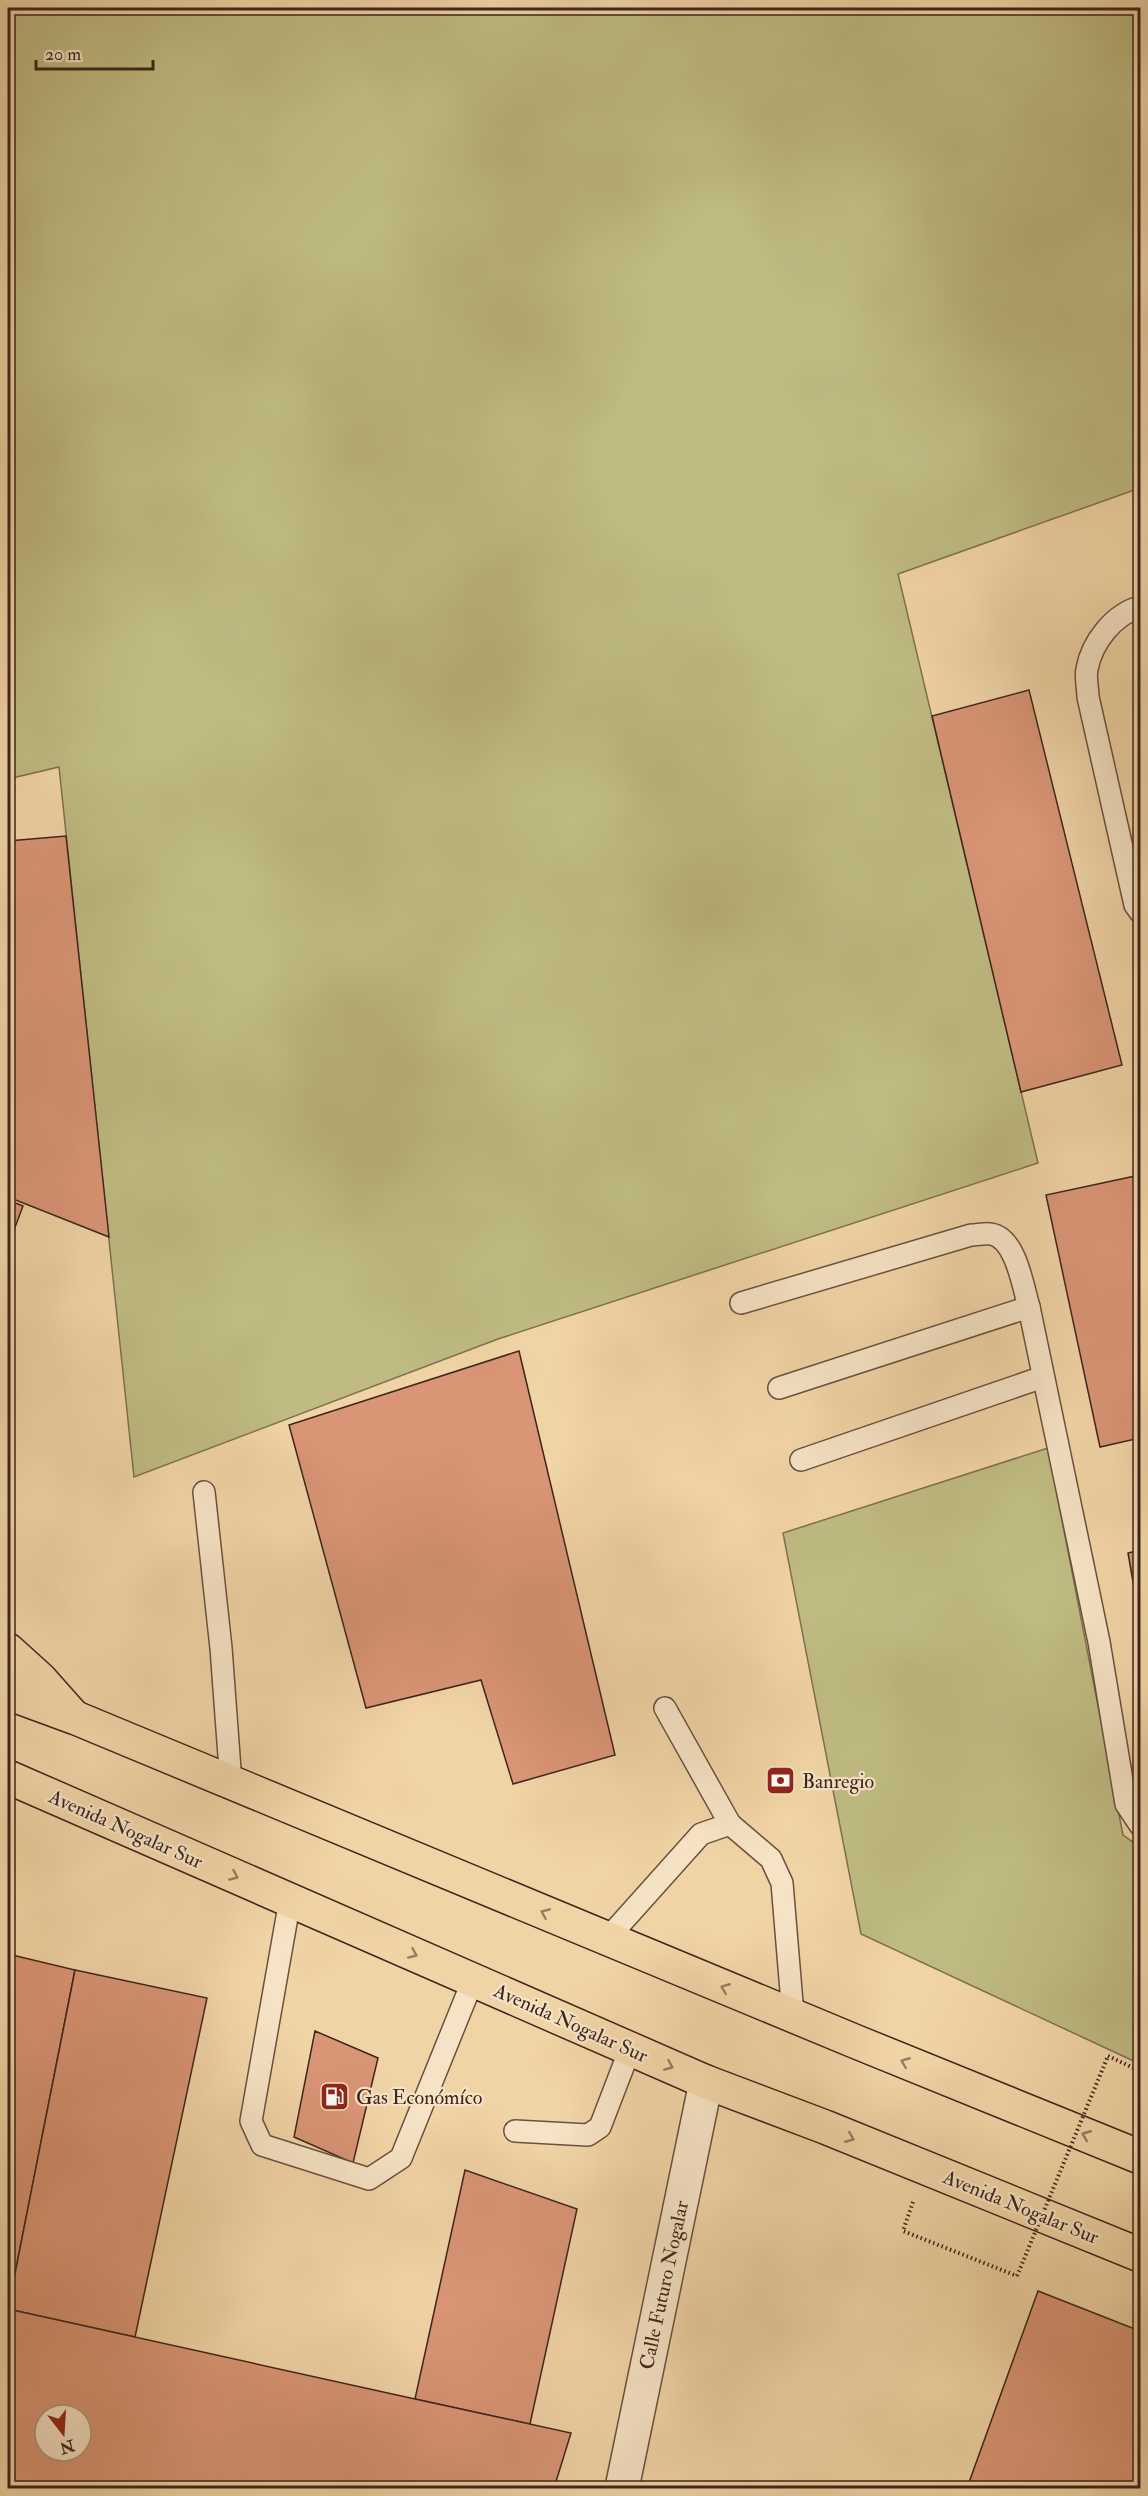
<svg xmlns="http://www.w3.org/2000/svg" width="1148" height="2496" font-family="'IM FELL Double Pica',serif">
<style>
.green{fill:#bfbb83;stroke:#7e7050;stroke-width:1.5}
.building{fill:#da9576;stroke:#3c251c;stroke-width:1.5;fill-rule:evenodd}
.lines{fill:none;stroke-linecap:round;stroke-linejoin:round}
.service-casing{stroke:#69513e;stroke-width:24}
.minor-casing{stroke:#69513e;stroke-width:36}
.trunk-casing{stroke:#3c251c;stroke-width:36}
.path{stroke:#3c251c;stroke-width:4;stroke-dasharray:1.5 3;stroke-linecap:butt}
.service{stroke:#f6e3c5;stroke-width:21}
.minor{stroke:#f6e3c5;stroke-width:33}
.trunk{stroke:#f1d4a6;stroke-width:33}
.path-bridge{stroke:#3c251c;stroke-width:4;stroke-dasharray:1.5 3;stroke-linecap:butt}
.oneway{stroke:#967c61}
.labels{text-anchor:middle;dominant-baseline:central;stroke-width:4.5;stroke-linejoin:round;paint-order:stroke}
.poi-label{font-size:20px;fill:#3c251c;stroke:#f6e3c5;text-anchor:start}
.street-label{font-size:20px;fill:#3c251c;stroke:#f6e3c5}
</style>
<rect width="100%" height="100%" fill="#f1d4a6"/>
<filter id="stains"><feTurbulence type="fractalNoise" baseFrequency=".00333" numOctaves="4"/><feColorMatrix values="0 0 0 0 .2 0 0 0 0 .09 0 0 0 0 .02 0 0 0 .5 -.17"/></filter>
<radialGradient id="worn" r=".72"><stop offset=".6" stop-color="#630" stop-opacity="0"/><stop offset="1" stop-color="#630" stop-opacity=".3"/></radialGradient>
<g class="green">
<path d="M8,8h1132v480l-242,86 140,589 -540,176 -364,138 -75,-710 -51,12z"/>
<path d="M1048,1448l75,387 17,12v217l-279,-130 -78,-401z"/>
</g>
<g class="building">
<path d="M1029,690l93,375 -101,27 -89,-376z"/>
<path d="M66,836l43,401 -101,-40v-356z"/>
<path d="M1140,1175v263l-40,9 -54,-252z"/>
<path d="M8,1200l15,6 -15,40z"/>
<path d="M519,1351l96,404 -102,29 -32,-104 -115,28 -77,-283z"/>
<path d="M1140,1550v72l-12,-69z"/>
<path d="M8,1954l67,16 -67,339z"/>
<path d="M75,1970l132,28 -72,339 -127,-28z"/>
<path d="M315,2031l63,27 -25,105 -59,-26z"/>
<path d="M465,2170l112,39 -47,215 -115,-25z"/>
<path d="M1038,2291l102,40v157h-173z"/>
<path d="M8,2309l407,90 156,34 -17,55h-546zM45,2415h36v36h-36z"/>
</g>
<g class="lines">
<defs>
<g id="service">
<path d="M1140,607c-26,7 -48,35 -53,62 -2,8 1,19 1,28l47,208 5,7"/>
<path d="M741,1303l230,-68c6,0 14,-2 20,-1 25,4 32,53 38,73l70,335 27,162 14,21"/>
<path d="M779,1388l250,-81"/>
<path d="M801,1460l242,-83"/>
<path d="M204,1492l17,156 10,135"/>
<path d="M665,1708l65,116"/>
<path d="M290,1900l-39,221 11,24 107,34 32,-21 72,-178"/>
<path d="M607,1939l94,-105 29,-10 41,35 11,24 11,132"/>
<path d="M515,2131l73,4 12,-8 30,-78"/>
</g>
<path id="minor" d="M622,2488l84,-406"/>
<g id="trunk">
<path d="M8,1650l32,29 32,36"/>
<path d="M8,1693l68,25 783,325 281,114"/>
<path d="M8,1777l698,305 119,45 315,128"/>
</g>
</defs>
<use href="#service" class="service-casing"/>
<use href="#minor" class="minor-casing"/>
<use href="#trunk" class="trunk-casing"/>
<g class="path">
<path d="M1108,2056l32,15"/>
<path d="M913,2202l-10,29 114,45"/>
</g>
<use href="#service" class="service"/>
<use href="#minor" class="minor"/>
<use href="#trunk" class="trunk"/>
<path class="path-bridge" d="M1017,2276l91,-220"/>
</g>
<defs><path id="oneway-chevron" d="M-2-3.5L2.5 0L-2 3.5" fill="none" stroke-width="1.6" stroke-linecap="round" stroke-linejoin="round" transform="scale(1.5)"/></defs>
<g class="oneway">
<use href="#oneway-chevron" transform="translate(234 1876) rotate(24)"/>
<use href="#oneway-chevron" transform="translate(545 1913) rotate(-157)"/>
<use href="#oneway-chevron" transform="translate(413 1954) rotate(24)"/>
<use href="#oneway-chevron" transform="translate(725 1988) rotate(-158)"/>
<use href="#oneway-chevron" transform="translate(905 2062) rotate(-158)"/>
<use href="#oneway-chevron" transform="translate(669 2066) rotate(24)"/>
<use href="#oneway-chevron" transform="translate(1086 2135) rotate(-158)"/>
<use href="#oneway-chevron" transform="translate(850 2138) rotate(22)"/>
</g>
<defs>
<symbol id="bank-square" viewBox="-11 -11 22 22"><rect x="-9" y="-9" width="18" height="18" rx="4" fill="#8f2418" stroke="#f6e3c5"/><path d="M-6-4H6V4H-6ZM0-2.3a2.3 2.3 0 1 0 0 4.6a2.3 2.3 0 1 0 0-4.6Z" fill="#fff"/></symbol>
<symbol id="fuel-square" viewBox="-11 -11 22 22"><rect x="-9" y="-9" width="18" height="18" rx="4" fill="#8f2418" stroke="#f6e3c5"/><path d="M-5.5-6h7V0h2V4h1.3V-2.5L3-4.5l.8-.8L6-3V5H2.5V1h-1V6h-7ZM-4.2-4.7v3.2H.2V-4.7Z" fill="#fff"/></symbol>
</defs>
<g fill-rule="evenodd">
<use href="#bank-square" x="764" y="1764" width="33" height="33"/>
<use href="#fuel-square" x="318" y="2080" width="33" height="33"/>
</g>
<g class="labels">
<g class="poi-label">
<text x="802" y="1781">Banregio</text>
<text x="356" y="2097">Gas Económíco</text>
</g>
<g class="street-label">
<text transform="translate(126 1829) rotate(24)">Avenida Nogalar Sur</text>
<text transform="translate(571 2023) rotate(24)">Avenida Nogalar Sur</text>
<text transform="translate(1021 2207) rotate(22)">Avenida Nogalar Sur</text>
<text transform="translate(664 2285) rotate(-78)">Calle Futuro Nogalar</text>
</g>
</g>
<rect width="1148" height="2496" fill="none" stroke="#f1d4a6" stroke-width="30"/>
<rect x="9" y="9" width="1130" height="2478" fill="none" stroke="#3c251c" stroke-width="3"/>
<rect x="15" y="15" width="1118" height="2466" fill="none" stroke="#3c251c" stroke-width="1.5"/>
<g transform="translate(63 2433) rotate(163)"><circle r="28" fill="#f6e3c5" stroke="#ac9781" stroke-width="1.5"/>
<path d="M0-4.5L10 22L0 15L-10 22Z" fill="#8f2418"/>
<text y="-9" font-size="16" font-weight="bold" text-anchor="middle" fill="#3c251c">N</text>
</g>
<path d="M36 60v9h117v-9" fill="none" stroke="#3c251c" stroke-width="3"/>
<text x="45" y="60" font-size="18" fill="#3c251c" stroke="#f6e3c5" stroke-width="4.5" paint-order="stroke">20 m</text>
<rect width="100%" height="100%" filter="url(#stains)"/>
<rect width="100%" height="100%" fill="url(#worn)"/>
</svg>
